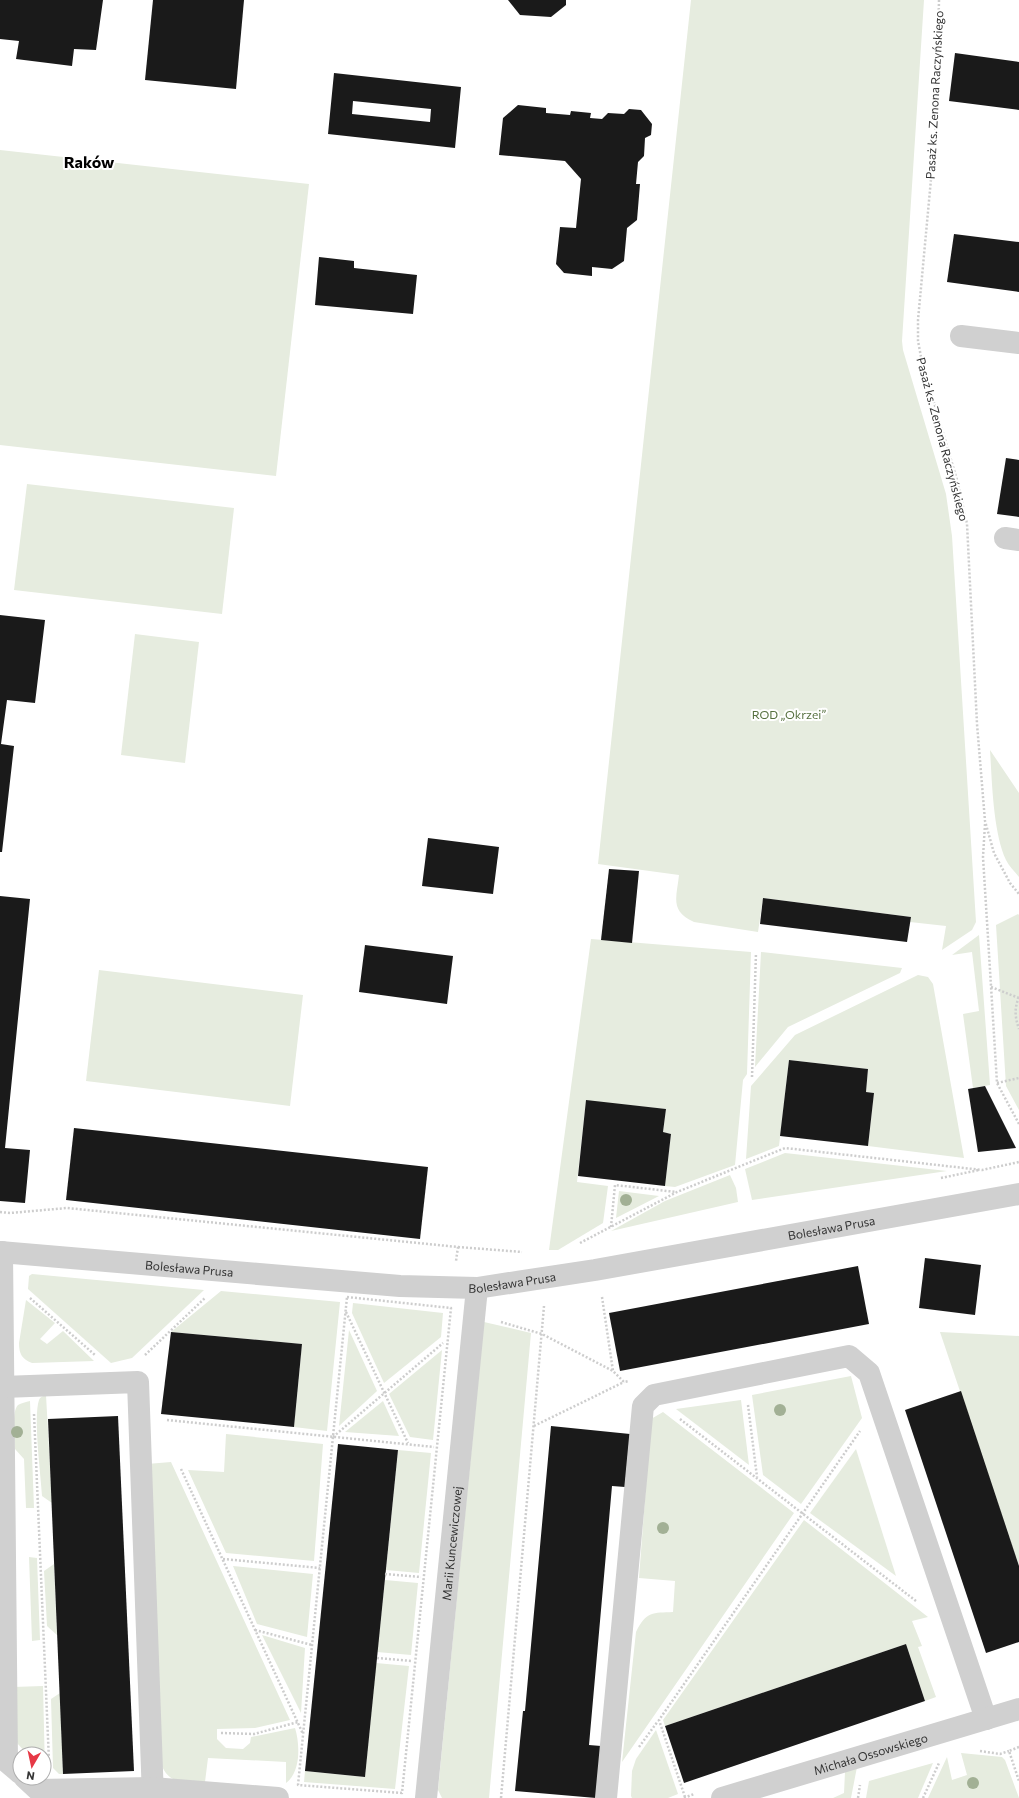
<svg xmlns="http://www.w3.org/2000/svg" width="1019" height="1798" font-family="Commissioner,sans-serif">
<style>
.green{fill:#e6ecdf}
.building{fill:#1a1a1a;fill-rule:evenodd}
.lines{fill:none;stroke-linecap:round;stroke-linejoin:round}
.path{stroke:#cdcdcd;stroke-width:2.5;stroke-dasharray:2 2;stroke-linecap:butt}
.minor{stroke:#d0d0d0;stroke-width:22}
.tree{fill:#a2b095}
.labels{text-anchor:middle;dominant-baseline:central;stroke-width:4;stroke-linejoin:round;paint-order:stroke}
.street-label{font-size:12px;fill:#333;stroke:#fff}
.park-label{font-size:12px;fill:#56703f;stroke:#fff}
.district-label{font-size:16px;font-weight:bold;fill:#000;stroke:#fff}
</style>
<rect width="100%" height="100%" fill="#fff"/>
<g class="green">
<path d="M691,0h233l-22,341 1,9 43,144 6,42 24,386 -4,8 -30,20 4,-24 -36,-4 1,-5 -148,-19 -5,34 -64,-10c-25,-11 -17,-26 -15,-47l-81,-11z"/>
<path d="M0,150l309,34 -33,292 -276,-31z"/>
<path d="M27,484l207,24 -12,106 -208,-24z"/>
<path d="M135,634l64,8 -14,121 -64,-8z"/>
<path d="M990,750l29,43v84c-4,-5 -10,-11 -13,-17 -13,-28 -14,-79 -16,-110z"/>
<path d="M1018,914l1,1v195l-13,-24 -10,-161z"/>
<path d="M979,935l11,150 -17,3 -10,-74 16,-3 -7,-59 -20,3z"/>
<path d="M591,939l160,13 -4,122 -4,6 -8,85 -60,22 -10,-1 6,-52 -8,-2 3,-23 -80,-8 -9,81 31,4 -5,37 -45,27h-9z"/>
<path d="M761,952l141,16 -2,5 -112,54 -33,40z"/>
<path d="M99,970l204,25 -13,111 -204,-25z"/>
<path d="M918,975l10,2 5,7 31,174 -96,-12 6,-53 -8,-1 2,-23 -79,-9 -10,86 -33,13 5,-73 44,-51z"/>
<path d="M785,1153l162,18 -195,29 -7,-31z"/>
<path d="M730,1175l6,13 2,14 -127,29 54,-30z"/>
<path d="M619,1191l40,5 -43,22z"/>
<path d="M32,1274l172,16 -72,68 -21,5 -83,-74 1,-13z"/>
<path d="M221,1291l119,11 -13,129 -33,-4 8,-83 -131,-12z"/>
<path d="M26,1300l29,23 -15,16 7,5 16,-13 31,30 -62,2c-10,-4 -13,-9 -13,-20z"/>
<path d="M353,1303l90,10 -2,24 -57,46 -32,-70z"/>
<path d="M484,1322l47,11 -42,465h-47l-4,-8z"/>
<path d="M349,1330l28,61 -38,35z"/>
<path d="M940,1332l79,4v230z"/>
<path d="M442,1350l-9,90 -23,-3 -21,-43z"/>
<path d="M851,1376l11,42 -61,86 -38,-29 -11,-80z"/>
<path d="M46,1395l6,108 -10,-7c-1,-20 -9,-79 -3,-96 1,-3 4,-4 7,-5z"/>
<path d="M741,1400l8,65 -73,-56z"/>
<path d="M30,1401l4,107h-8l-2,-49 -9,-10c0,-10 -4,-37 3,-44 3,-2 8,-3 12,-4z"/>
<path d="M383,1401l16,35 -54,-4z"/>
<path d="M663,1412l131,101 -172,249 14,-130c10,-21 17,-19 37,-20l2,-31 -36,-3 12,-159z"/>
<path d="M226,1434l97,10 -9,117 -88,-8 -38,-83 36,2z"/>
<path d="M856,1449l40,127 -86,-63z"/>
<path d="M398,1450l33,3 -12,120 -33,-3z"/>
<path d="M171,1462l119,258 -35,8 -38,1v10l9,9 17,1 7,-6 1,-6 44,-9c5,16 6,44 -9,55v-21l-78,-4 -3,24c-21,-1 -35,4 -44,-18l-14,-300z"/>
<path d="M804,1520l124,97 -16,4 10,25 -4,1 18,50 -11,4 -19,-57 -241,82 -2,-6z"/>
<path d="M29,1557l8,1 3,82 -8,1z"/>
<path d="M54,1564l3,71 -10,-9 -3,-55z"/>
<path d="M233,1566l80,8 -6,63 -50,-13z"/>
<path d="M385,1580l33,3 -7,72 -34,-3z"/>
<path d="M262,1635l43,13 -4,65z"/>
<path d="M376,1663l33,3 -14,123 -91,-7 1,-11 60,6z"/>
<path d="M43,1686l2,85 -1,-17h-17l-10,-11 -4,-56z"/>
<path d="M60,1693l3,81h-4l-6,-6 -2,-69z"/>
<path d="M656,1730l22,64 -10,4h-36l-1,-2 1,-25 4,-12z"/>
<path d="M961,1753l41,4 3,3 14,38h-91l19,-41 5,23 15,-5z"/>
<path d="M933,1763l-15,35h-52l3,-17z"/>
<path d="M857,1767l-6,31h-18l11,-5 1,-21z"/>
</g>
<g class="building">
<path d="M0,0h103l-7,50 -22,-1 -2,17 -56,-7 3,-18 -19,-2z"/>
<path d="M153,0h91l-8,89 -91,-9z"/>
<path d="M508,0h58v5l-15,12 -31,-2z"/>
<path d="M955,53l64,9v48l-70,-9z"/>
<path d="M334,73l127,14 -6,61 -127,-14zM353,101l78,8 -1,13 -78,-8z"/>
<path d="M518,105l28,3v5l24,2 1,-4 20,2 -1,5 12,1 6,-6 16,1 5,-5 12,1 11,14 -1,11 -6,3 -1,18 -6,6 -2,22h4l-3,36 -10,8 -3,33 -12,8 -20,-2v9l-28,-3 -8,-9 4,-37 16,1 5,-49 -16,-18 -66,-6 4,-37z"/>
<path d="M954,234l65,8v50l-72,-10z"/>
<path d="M319,257l35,4v7l63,7 -4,39 -98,-9z"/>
<path d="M1006,458l13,2v57l-22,-3z"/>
<path d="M0,615l45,5 -10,83 -28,-3 -6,44 13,2 -12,106h-2z"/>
<path d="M428,838l71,9 -6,47 -71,-8z"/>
<path d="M609,869l30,2 -7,72 -31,-3z"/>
<path d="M0,896l30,3 -25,249 25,2 -5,53 -25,-2z"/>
<path d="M763,898l148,19 -4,25 -147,-18z"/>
<path d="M365,945l88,11 -6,48 -88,-12z"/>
<path d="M789,1060l79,9 -2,23 8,1 -6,53 -88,-10z"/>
<path d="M985,1086l31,62 -38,4 -10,-63z"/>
<path d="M586,1100l80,9 -3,23 8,2 -6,52 -87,-10z"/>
<path d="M74,1128l354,39 -8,72 -354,-39z"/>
<path d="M925,1258l56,7 -6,50 -56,-7z"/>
<path d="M858,1266l11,58 -249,47 -11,-58z"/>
<path d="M171,1332l131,12 -8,83 -133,-13z"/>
<path d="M961,1391l58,175v76l-33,11 -81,-243z"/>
<path d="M118,1416l16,355 -71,3 -15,-355z"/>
<path d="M551,1426l79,8 -5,53 -13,-1 -23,259 12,1 -5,52 -81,-7 8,-80h2z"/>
<path d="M338,1444l60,6 -33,327 -60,-6z"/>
<path d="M906,1644l19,57 -241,82 -19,-57z"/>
</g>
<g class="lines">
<g class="path">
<path d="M939,0l-3,125 -18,195v21l4,21 35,118 10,44 10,200 8,97 9,32 16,30 9,11"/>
<path d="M985,824l-2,33 14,226 22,41"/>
<path d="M991,987l28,11"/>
<path d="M1019,997c-5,12 -4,20 0,32"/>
<path d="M752,1077l4,-124"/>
<path d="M997,1083l22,-5"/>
<path d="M941,1178l38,-8"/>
<path d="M0,1212l10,1 57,-5 391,39 -2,14"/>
<path d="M611,1227l4,-42 61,7"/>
<path d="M580,1243l97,-51 108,-44 197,22 37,-8"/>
<path d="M458,1247l64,5"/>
<path d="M347,1297l104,11 -49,485 -104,-8z"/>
<path d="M602,1297l11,74"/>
<path d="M30,1298l65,57"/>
<path d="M346,1312l62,131"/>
<path d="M501,1322l41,12 71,37 11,11 5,-1"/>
<path d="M145,1355l60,-57"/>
<path d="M748,1405l9,72"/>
<path d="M34,1414l15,347"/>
<path d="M680,1419l236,182"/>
<path d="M167,1420l267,27"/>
<path d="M534,1426l90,-44"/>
<path d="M333,1437l110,-94"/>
<path d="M181,1469l122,265"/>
<path d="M223,1559l97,9"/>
<path d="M385,1574l36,3"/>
<path d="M255,1630l57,15"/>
<path d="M377,1658l35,3"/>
<path d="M221,1733l33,1 44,-12"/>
<path d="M639,1747l19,-26"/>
<path d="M1019,1747l-10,4 10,30"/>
<path d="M980,1751l20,3 9,-3"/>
<path d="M685,1797l-26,-77 201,-289"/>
<path d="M501,1798l43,-492"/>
<path d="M684,1798l10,-4"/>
<path d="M858,1798l2,-13"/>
<path d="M923,1798l16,-35"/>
</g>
<g class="minor">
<path d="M961,336l58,7"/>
<path d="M1005,538l14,2"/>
<path id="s1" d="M0,1252l400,34 77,2 118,-18 424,-76"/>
<path d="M2,1252l5,510 13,11"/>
<path d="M3,1387l135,-5 15,416"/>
<path d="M25,1778l13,12 114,-2 126,10"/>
<path id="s2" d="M426,1798l51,-510"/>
<path d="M606,1798l37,-392 11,-11 195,-39 20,17 117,346"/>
<path id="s3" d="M722,1798l297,-89"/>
</g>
</g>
<g class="tree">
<circle cx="626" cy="1200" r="6"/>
<circle cx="780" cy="1410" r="6"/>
<circle cx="17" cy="1432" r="6"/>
<circle cx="663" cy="1528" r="6"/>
<circle cx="973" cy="1783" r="6"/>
</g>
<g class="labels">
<g class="street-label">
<text transform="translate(934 95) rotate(-87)">Pasaż ks. Zenona Raczyńskiego</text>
<text transform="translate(943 439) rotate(75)">Pasaż ks. Zenona Raczyńskiego</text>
<text stroke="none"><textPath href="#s1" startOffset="838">Bolesława Prusa</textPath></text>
<text stroke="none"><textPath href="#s1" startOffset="190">Bolesława Prusa</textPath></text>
<text stroke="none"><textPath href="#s1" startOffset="514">Bolesława Prusa</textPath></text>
<text stroke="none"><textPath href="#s2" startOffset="256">Marii Kuncewiczowej</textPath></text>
<text stroke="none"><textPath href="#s3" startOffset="155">Michała Ossowskiego</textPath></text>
</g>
<g class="park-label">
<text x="789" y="714">ROD „Okrzei”</text>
</g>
<g class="district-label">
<text x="89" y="161">Raków</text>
</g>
</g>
<g transform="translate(32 1766) rotate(189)"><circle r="19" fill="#ffffff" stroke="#adadad"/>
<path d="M0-3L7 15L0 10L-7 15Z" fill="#e63946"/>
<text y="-6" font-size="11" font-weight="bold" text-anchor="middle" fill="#333333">N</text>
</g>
</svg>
